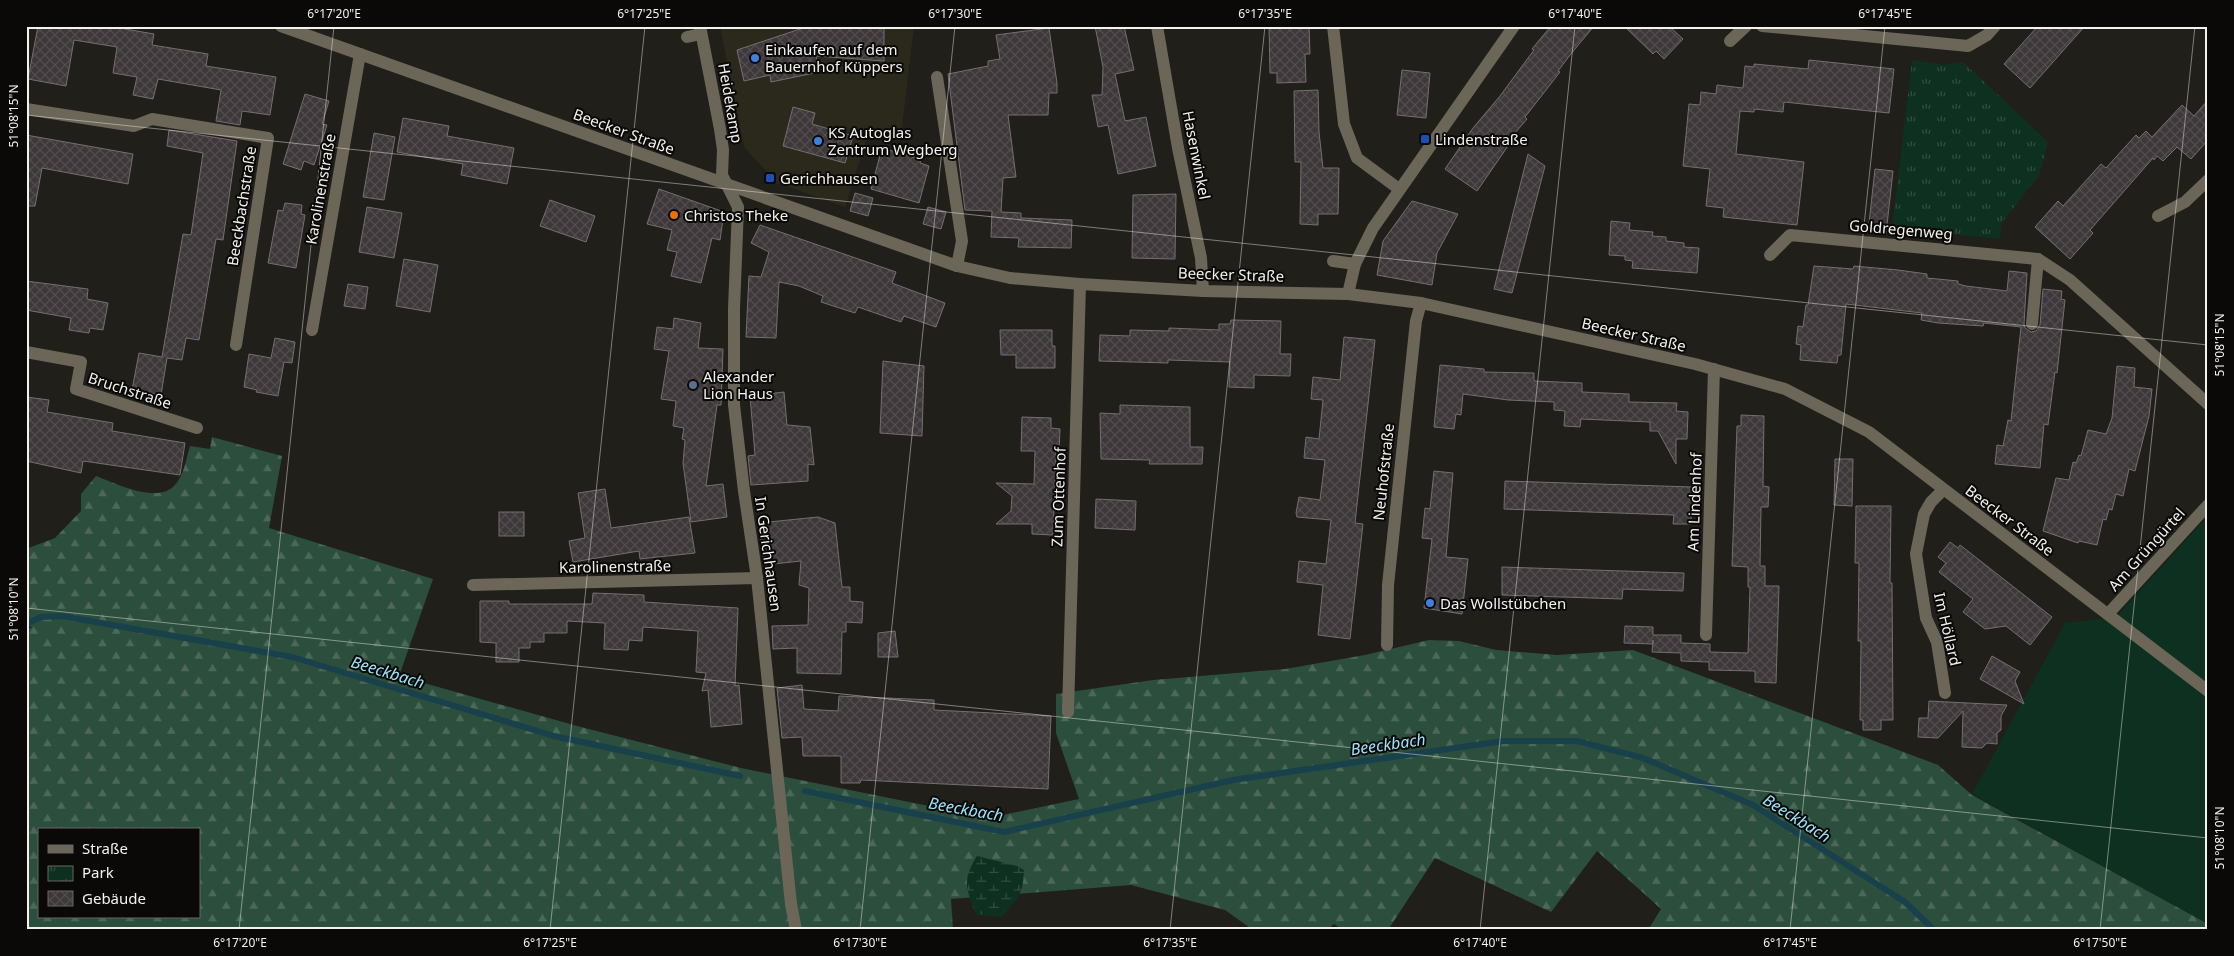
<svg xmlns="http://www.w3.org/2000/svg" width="2234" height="956" font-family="'Noto Sans',sans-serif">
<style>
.built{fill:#2b281c}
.green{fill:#0d3021}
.forest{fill:url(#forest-firs);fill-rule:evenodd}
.wetland{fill:url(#wetland-marsh)}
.park{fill:url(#park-tufts)}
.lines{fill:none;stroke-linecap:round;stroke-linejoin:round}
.stream{stroke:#18414c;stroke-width:6}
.building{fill:url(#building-cross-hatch);stroke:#756e72}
.minor{stroke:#6c6659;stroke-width:12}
.ticks{fill:none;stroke:#f3f2ee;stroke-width:1;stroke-opacity:0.45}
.shop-dot{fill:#3f7fe0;stroke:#0a0907;stroke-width:2}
.transit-dot{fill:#1a4fb4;stroke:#0a0907;stroke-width:2}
.food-dot{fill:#e8710a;stroke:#0a0907;stroke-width:2}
.service-dot{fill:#5c6f8a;stroke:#0a0907;stroke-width:2}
.labels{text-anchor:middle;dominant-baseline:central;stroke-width:4;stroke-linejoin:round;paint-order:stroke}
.poi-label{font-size:15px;fill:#f3f2ee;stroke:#0a0907;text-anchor:start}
.street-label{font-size:15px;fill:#f3f2ee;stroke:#0a0907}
.water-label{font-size:16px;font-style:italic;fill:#9be4fb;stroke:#0a0907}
.neatline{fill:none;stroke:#f3f2ee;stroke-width:2}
.ticks-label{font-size:12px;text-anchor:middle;fill:#f3f2ee}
</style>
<defs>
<pattern id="forest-firs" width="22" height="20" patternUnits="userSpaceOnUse" patternTransform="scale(1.25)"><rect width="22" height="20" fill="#2c4e3d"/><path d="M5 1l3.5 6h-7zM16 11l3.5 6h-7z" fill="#4b6859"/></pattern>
<pattern id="wetland-marsh" width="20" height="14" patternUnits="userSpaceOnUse" patternTransform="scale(1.25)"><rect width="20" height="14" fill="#0d3021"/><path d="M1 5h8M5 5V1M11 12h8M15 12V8" fill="none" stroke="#314e42"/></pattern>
<pattern id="park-tufts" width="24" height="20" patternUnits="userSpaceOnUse" patternTransform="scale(1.25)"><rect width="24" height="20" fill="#0d3021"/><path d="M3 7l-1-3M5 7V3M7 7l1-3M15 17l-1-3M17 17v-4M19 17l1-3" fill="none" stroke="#314e42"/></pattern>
<pattern id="building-cross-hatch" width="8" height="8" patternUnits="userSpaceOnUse" patternTransform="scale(1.25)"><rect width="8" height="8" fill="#3e383b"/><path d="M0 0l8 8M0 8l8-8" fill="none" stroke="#514c4e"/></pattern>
</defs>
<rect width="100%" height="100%" fill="#211f19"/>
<path class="built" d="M720,26h194l-13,110 -31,-8 -25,79 -68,-24 -33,-36z"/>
<path class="green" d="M2208,516v408l-236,-130 93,-171 51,-6z"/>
<path class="forest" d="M212,437l70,19 -13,72 164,51 -34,97 178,50 164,42 247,50 91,-19 -23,-66v-39l97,-14 132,-11 80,-14 64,-15 30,1 37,9 61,5 76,-5 305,115 34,30 236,129v6h-560l13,-21 -64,-58 -46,61 -116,-54 -47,72h-45l-9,-6 -7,6h-74l-28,-20 -94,-25 -180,14 2,31h-927v-300l6,-3 -6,-2v-76l29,-11 26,-27v-17l15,-18c19,7 60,28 78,10 10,-10 12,-27 16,-40l20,3zM39,830h160v87h-160z"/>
<path class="wetland" d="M977,856l40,10 7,4c-1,25 -6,30 -24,47l-25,-3c-8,-27 -14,-32 2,-58z"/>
<path class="park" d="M1912,60l30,5 21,-3 85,80 -9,34 -37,46 -2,17 -108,-11z"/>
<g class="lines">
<g class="stream">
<path d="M26,624l15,-7 21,-1 230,41 262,79 186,40"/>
<path d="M805,791l199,41 229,-52 270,-39h74l66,17 110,47 152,97 29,28"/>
</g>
</g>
<g class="building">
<path d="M38,26h70l46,8 -2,11 56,9 -2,12 70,11 -6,38 -28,-4 -2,14 -24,-4 5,-31 -63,-11 -5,20 -20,-4 4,-18 -24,-4 4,-26 -43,-7 -8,46 -38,-7z"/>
<path d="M809,26h75v35l-68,-5 3,16 -48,10 -1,-7 -26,6 -7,-31z"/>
<path d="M1095,26h29l10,44 -19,4 10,47 21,-4 10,49 -38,8 -10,-49 -10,2 -6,-32h10l1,-28z"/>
<path d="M1269,26h40l1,28h-5l1,28 -29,1v-10h-7z"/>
<path d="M1551,26h43l-24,29 -12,16 2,1 -35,45 2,2 -19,22 2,2 -33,48 -32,-22 28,-41 27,-32 34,-46 -2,-1z"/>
<path d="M1624,26h45l14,13 -19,20 -8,-8 -3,3z"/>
<path d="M2038,26h47l-55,62 -26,-24z"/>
<path d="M1049,28l8,55v10h-8l-1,22h-40l8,62 -13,1 -2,34 20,1v5l51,2 -1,28 -53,-1 1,-9 -28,-1 1,-26 -27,-1 -17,-136 40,-8v-5l12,-2 -4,-24z"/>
<path d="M1809,60l85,9 -5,44 -105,-11 -1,10 -29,-3v3l-14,-1 -4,43 68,8 -7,63 -74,-8 1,-9 -18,-2 4,-37 -27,-3 6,-62 11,1 1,-13 15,2 1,-9 26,3 2,-22 9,1v-3l54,5z"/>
<path d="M1402,70l28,3 -4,45 -29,-3z"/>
<path d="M1318,90l1,42 4,36h16l-1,46h-20v11l-18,-1 1,-62h-6l-1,-71z"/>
<path d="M305,94l24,7 -7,23 5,1 -13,40 -10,-4 -3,9 -18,-6z"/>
<path d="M2208,100v40l-17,19 -14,-12 -14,14 -6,-5 -3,4 -1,-2 -63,72 3,3 -23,26 -35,-32 23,-26 5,5 38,-42 5,4 30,-33 3,3 7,-7 6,6 30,-32 12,11z"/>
<path d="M793,107l22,6 -3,11 41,12 -8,27 -62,-17z"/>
<path d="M403,118l46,8 -2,10 67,12 -7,36 -46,-9 2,-11 -66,-12z"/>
<path d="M169,130l68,11 -14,99 -7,-1 -17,101 -13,-2 -4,22 -15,-2 -6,37 -29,-5 7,-37 23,4 21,-123 8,1 12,-82 -36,-7z"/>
<path d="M374,133l21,4 -11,63 -21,-3z"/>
<path d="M26,135l107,19 -5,30 -86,-16 -7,38h-9z"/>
<path d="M882,148l39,11 -1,4 9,3 -10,37 -48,-14z"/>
<path d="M1528,154l17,12 -33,127 -18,-4z"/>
<path d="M1875,169l18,2 -7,63 -18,-2z"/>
<path d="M659,189l65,23 -4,28 -8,-2 -11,45 -30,-7 6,-24 -10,-2 5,-20 -25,-6z"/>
<path d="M855,193l18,5 -5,18 -18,-5z"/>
<path d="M1176,194l-1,65 -43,-1 1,-63z"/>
<path d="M550,200l45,16 -9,26 -46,-16z"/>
<path d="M1412,201l46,13 -21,39 -5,32 -55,-10 6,-34z"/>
<path d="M285,203l17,2 -1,9 4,1 -9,53 -28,-5 10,-53 5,1z"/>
<path d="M367,207l35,6 -8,45 -35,-6z"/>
<path d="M928,207l18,5 -5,17 -18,-5z"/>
<path d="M1611,221l19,2 -1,7 24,2 -1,4 14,1v4l18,2v4l15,1 -2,25 -65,-5 1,-7 -8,-1v-4l-16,-1z"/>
<path d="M760,225l136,47 -4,11 53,20 -9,24 -32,-11 -3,6 -43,-15 -3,6 -34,-11 2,-6 -24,-10 -20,-4 -3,56 -30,-1 3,-61 12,1 8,-25 -18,-9z"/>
<path d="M404,259l34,6 -8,47 -34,-6z"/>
<path d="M1814,266l39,3 1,-3 44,4 29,4v4l31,3v3l8,2 41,5 2,-20 18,2 -3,51 1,4 6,4 5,-1 4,-6 3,-36 19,2 -1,8 4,1 -8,73 -2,-1 -7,53 -4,-1 -4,44 -45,-4 2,-19 6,1 5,-26 3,1 10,-94 -37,-4 -1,3 -45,-3 -17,-3 1,-7 -76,-9 -5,51h-3l-1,8 -37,-3 1,-15 -5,-1 2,-18 5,1 3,-22h2z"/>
<path d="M26,281l62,8 -1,10 21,4 -5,27 -13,-2 -1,5 -20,-3 2,-12 -45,-8z"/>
<path d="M348,284l20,3 -3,22 -21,-3z"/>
<path d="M674,318l27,5 -3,25 25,1 -2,56h-4l-11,81 17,-2 4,33 -36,5 -8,-59 2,-23 -3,-1 2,-11 -11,-2 3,-25 -15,-2 8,-48 -15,-2 3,-22 16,2z"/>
<path d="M1231,320l50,1 -1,33h11l-1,22 -36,-1v13l-25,-1 1,-25 -62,-2v3l-69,-2 1,-26 30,1v-6l39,1v-3l50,2v-6h11z"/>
<path d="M1000,330h52v16h3v22h-39v-13h-15z"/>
<path d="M1344,337l31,3 -20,183 8,1 -13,115 -32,-4 5,-50 -26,-3 2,-21 27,3 5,-44 -34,-3 -1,-4 3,-16 21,3 5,-40 -21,-2 2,-21 13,2 4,-39 -12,-1 2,-22 27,3z"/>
<path d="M275,338l20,4 -3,21 -8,-1 -6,34 -22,-4 1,-2 -13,-3 5,-33 22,4z"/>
<path d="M883,361l41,5 -2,70 -42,-3z"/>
<path d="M1440,365l44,4v3l50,1v8l48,2v9l47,2v8l48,1 -1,8 12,1 -1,27h-11v25l-18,-33h-8v-9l-69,-3 -1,8 -16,-1 1,-15 -11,-1v-8l-46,-2 -45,-6 -2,21 -5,-1 -2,15 -20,-2z"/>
<path d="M2117,366l18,2 -1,19 18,2 -3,27 -14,55 -6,-2 -6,27 -7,-2 -4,16 -3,-1 -3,11 -3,-1 -6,26 -18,-4 -1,2 -35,-12 13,-53 13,2 4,-18 3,1 3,-8 2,1 7,-26 18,4 6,-16z"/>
<path d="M784,392l3,33 23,2 4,38 -6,-1v17l-57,4 -3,-29 7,-1 -5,-59z"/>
<path d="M26,397l23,3 -2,12 66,11 -1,8 73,12 -5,32 -97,-14 -2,12 -55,-12z"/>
<path d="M1120,405l70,2v40h13l-1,17h-53l1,-4 -49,-1 -1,-46 20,1z"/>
<path d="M1741,415l23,1 -1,70 6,1 -1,20h-7l-1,59h5v20h14l-3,97 -21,-1v-11l-46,-1v-8l-28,-1v-8l-29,-1 1,-12v4l-29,-1 1,-17 28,1v8h28v8l29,1v8l38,1 2,-66h-2v-20l-16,-1 5,-140h4z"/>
<path d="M1022,417l29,1v10l9,1 -1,23h-3l-3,83 -21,-1v-10h-36l15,-13 1,-15 -16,-13 38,1 1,-33h-14z"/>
<path d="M1835,459h18l-1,47 -18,-1z"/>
<path d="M1434,471l19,2 -7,84 22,2 -6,55 -38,-6 8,-69 -10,-1 3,-30 5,1z"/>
<path d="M1505,481l187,6 -1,37h-18l1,-9 -170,-6z"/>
<path d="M605,489l6,39 78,-11 6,36 -55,6 -1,-8 -66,11 -4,-21 16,-3 -7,-45z"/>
<path d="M1096,499l40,2 -1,29 -40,-2z"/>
<path d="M1856,506h35l-1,77h2l1,137h-12v10h-18v-10h-3l1,-79h-3l1,-78h-4z"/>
<rect x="499" y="512" width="25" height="24"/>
<path d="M818,517l17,6 7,64h8v14l13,1 -1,21 -16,-1v10h-4l-1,42 -44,-1v-25l-24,1 -1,-23 36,-1 1,-37 -10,-3 2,-24 -37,4 -5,-42z"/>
<path d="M1950,542l8,6 2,-3 92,72 -22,28 -24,-19 -21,3 -22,-17 10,-13 -34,-27 7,-9 -8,-6z"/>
<path d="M1502,567l182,6 -1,18 -60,-2 -1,10 -120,-4z"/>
<path d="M593,593l51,2v7l94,6 -3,78 4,-1 3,39 -31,3 -3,-37 -6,1 4,-18 -10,-1 2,-41 -55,-4 -1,14 -13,-1 -1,10 -24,-1 1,-26 -38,-2v12h-23v9h-14v6h-11v14h-23v-19l-16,-1v-41h29v3h83z"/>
<path d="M895,631l3,26h-20v-24z"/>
<path d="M1992,656l28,16 -5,9 9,23 -44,-25z"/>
<path d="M802,685l2,24 34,2 1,-15 95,4v10l117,6 -3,73 -187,-9 -1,3h-19v-27h-38l-1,-19 -20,1 -5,-50z"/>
<path d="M1929,701l78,4 -6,11v14l-4,3v11l-10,-1 -5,5 -20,-1 1,-36 -25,27 -20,-1 1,-19h9z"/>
</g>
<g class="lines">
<g class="minor">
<path d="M281,26l676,240 53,12 70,6 123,7 145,3 73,9 274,61 90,25 84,43 339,259"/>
<path d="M700,26l20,103 3,21 -1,25 16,32 -4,102v96l10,86 13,87 34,326 5,26"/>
<path d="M1157,26l21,122 23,110 2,33"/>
<path d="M1333,26l11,98 13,34 42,31"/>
<path d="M1762,26l206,20 19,-11 8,-9"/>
<path d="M687,37l14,-3"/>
<path d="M1730,41l16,-15"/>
<path d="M937,77l25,164 -5,25"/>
<path d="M26,109l108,17 18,-7 116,19 -32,207"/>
<path d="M2158,216l27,-14 23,-22"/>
<path d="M1770,255l20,-20 248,24 32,21 138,124"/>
<path d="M1333,261l22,3"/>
<path d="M1348,294l7,-30 18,-36 141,-202"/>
<path d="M2032,324l6,-65"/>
<path d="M312,330l48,-276"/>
<path d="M26,352l55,10 -5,27 121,39"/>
<path d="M1943,490l-12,12 -7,12 -8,40 10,64 11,24 8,51"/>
<path d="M473,585l284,-7"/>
<path d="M2108,614l100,-109"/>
<path d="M1706,635l8,-266"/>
<path d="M1387,645l1,-60 28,-264 5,-18"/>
<path d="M1068,712l12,-428"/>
</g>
</g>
<path class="ticks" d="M26,115l2182,230M26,608l2182,230M239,930l95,-904M550,930l95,-904M860,930l95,-904M1170,930l95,-904M1480,930l95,-904M1790,930l95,-904M2100,930l95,-904"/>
<g class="shop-dot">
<circle cx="755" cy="58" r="5"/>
<circle cx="818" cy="141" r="5"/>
<circle cx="1430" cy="603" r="5"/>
</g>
<g class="transit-dot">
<rect x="1420" y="134" width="10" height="10" rx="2.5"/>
<rect x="765" y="173" width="10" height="10" rx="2.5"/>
</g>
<circle class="food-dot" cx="674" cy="215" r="5"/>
<circle class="service-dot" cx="693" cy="385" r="5"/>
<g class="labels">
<g class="poi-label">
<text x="765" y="49">Einkaufen auf dem<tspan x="765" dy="17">Bauernhof Küppers</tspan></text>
<text x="828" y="132">KS Autoglas<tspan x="828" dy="17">Zentrum Wegberg</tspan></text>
<text x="1435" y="139">Lindenstraße</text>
<text x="780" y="178">Gerichhausen</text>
<text x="684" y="215">Christos Theke</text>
<text x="703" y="376">Alexander<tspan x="703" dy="17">Lion Haus</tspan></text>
<text x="1440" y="603">Das Wollstübchen</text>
</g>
<g class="street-label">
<text transform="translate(731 103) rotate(80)">Heidekamp</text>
<text transform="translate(624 131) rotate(20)">Beecker Straße</text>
<text transform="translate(1197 155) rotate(79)">Hasenwinkel</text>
<text transform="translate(320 189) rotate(-80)">Karolinenstraße</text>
<text transform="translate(241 206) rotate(-81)">Beeckbachstraße</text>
<text transform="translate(1901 229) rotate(5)">Goldregenweg</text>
<text transform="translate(1231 274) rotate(2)">Beecker Straße</text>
<text transform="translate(1634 334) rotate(13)">Beecker Straße</text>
<text transform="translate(130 390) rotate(18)">Bruchstraße</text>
<text transform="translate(1383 472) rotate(-84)">Neuhofstraße</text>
<text transform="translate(1058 497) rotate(-88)">Zum Ottenhof</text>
<text transform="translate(1694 502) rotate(-88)">Am Lindenhof</text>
<text transform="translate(2010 520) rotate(37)">Beecker Straße</text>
<text transform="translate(2146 549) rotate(-48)">Am Grüngürtel</text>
<text transform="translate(769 554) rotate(82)">In Gerichhausen</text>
<text transform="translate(615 566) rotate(-1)">Karolinenstraße</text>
<text transform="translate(1948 629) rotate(77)">Im Höllard</text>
</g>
<g class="water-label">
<text transform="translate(388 672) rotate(17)">Beeckbach</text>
<text transform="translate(1388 744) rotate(-8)">Beeckbach</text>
<text transform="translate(966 809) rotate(10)">Beeckbach</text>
<text transform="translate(1797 818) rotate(32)">Beeckbach</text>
</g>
</g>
<rect width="2234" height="956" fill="none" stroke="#0a0907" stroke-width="55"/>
<rect x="38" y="828" width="162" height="90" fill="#0a0907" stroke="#676663"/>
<rect x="48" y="845" width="25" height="8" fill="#6c6659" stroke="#676663"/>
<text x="82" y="854" font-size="15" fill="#f3f2ee">Straße</text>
<rect x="48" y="866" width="25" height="15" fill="url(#park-tufts)" stroke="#676663"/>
<text x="82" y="878" font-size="15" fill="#f3f2ee">Park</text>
<rect x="48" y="891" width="25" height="15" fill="url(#building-cross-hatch)" stroke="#676663"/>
<text x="82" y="904" font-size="15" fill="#f3f2ee">Gebäude</text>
<rect x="28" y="28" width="2178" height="900" class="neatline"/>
<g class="ticks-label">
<text x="334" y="18">6°17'20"E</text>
<text x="644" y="18">6°17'25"E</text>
<text x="955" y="18">6°17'30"E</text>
<text x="1265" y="18">6°17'35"E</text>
<text x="1575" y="18">6°17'40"E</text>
<text x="1885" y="18">6°17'45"E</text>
<text transform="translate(14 116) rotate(-90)" y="4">51°08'15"N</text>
<text transform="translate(2220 345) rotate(-90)" y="4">51°08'15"N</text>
<text transform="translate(14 609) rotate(-90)" y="4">51°08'10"N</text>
<text transform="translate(2220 838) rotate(-90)" y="4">51°08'10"N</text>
<text x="240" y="947">6°17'20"E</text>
<text x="550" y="947">6°17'25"E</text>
<text x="860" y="947">6°17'30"E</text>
<text x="1170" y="947">6°17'35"E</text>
<text x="1480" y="947">6°17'40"E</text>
<text x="1790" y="947">6°17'45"E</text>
<text x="2100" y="947">6°17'50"E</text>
</g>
</svg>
